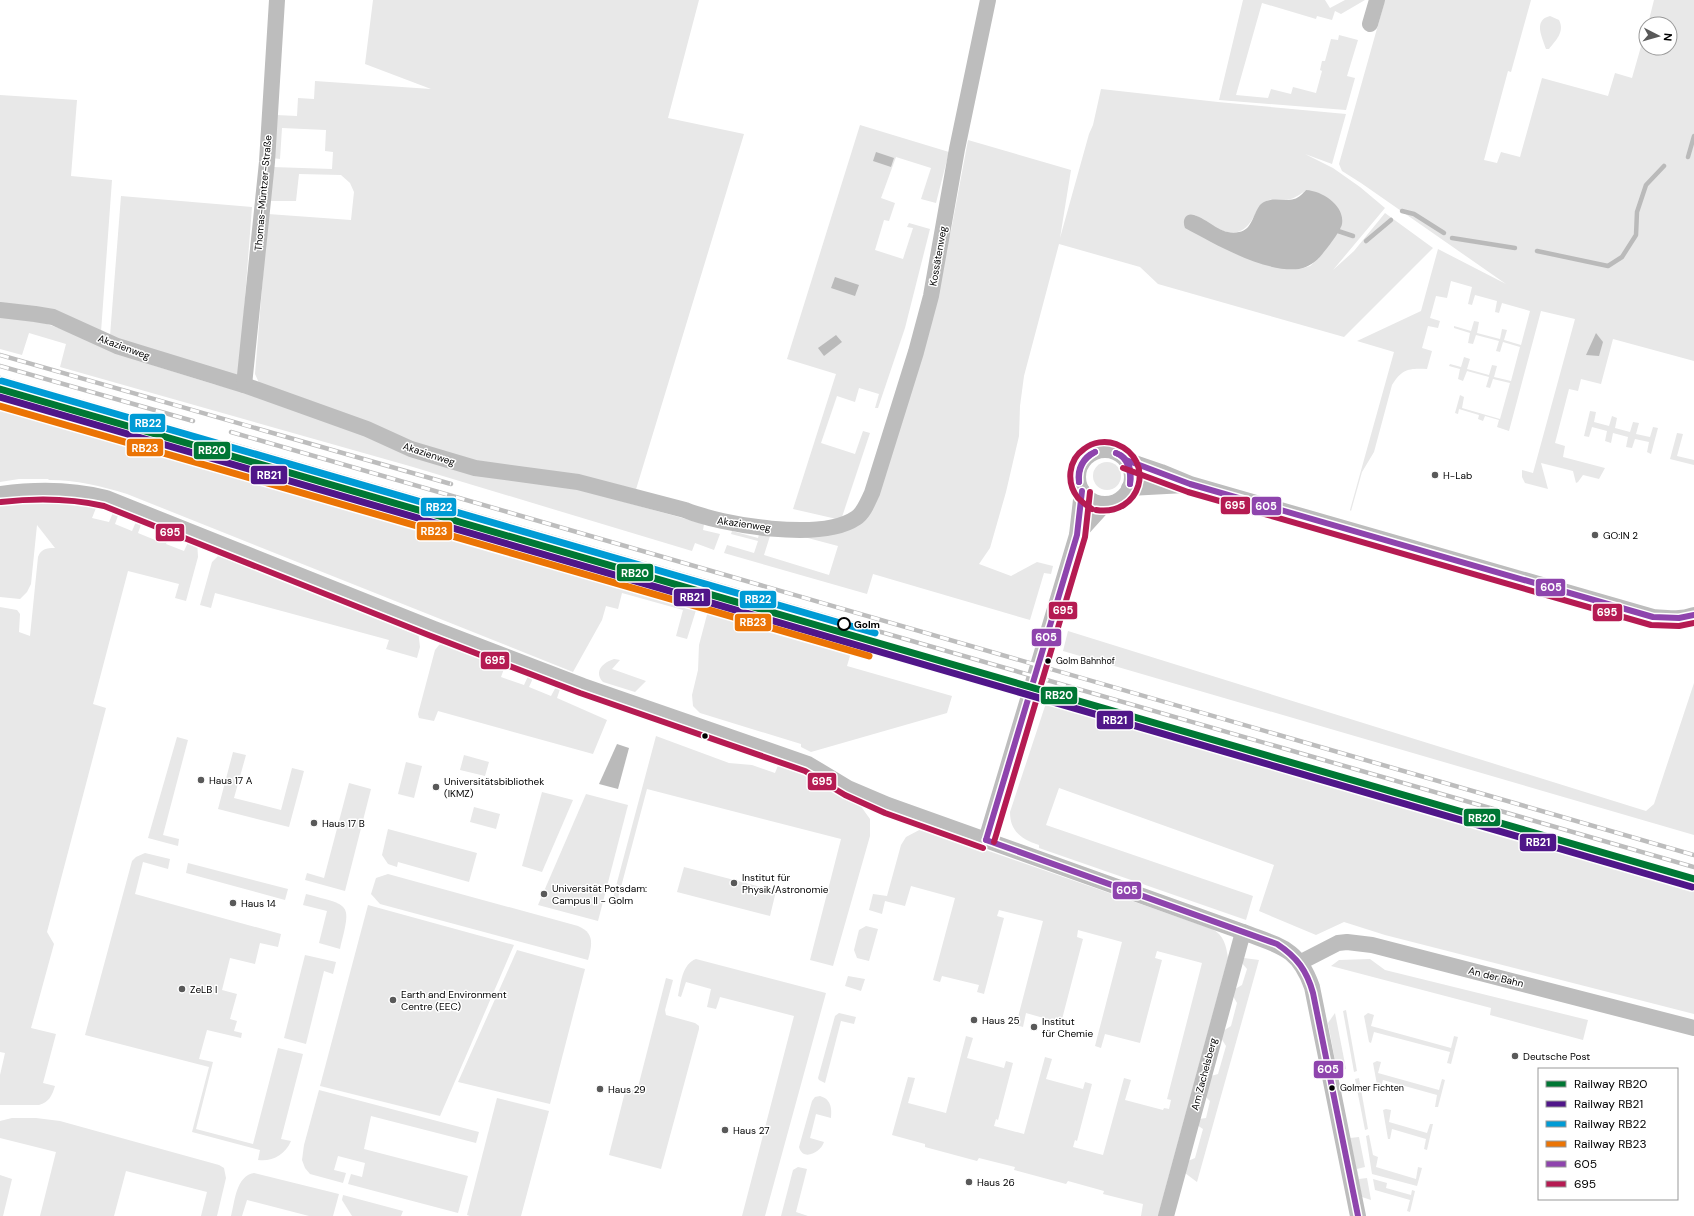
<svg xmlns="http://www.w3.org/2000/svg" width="1694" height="1216" font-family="'DM Sans',sans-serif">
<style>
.green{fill:#e8e8e8;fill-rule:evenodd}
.water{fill:#bababa}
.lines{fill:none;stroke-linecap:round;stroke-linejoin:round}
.stream{stroke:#bababa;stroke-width:4.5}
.street{stroke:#bdbdbd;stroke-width:16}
.rail-casing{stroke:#bdbdbd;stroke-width:4.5}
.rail{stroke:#fff;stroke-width:3;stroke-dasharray:9;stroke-linecap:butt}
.bus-1-casing{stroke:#fff;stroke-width:9}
.bus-2-casing{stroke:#fff;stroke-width:9}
.bus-1{stroke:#8e44ad;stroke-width:6}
.bus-2{stroke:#b51b52;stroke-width:6}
.rail-1-casing{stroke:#fff;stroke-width:10}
.rail-2-casing{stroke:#fff;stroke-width:10}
.rail-3-casing{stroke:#fff;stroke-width:10}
.rail-4-casing{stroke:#fff;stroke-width:10}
.rail-1{stroke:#007734;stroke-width:7}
.rail-2{stroke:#501689;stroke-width:7}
.rail-3{stroke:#009bd5;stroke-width:7}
.rail-4{stroke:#eb7405;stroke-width:7}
.poi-dot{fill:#595959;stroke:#fff;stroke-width:1.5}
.stop-dot{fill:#fff;stroke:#000;stroke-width:2}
.bus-dot{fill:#000;stroke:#fff;stroke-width:1.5}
.labels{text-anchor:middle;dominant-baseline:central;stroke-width:3;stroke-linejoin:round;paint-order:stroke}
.bus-label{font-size:9px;fill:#000;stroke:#fff;text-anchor:start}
.street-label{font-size:10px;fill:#000;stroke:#fff}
.poi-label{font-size:10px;fill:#000;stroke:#fff;text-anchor:start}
.stop-label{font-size:10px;font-weight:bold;fill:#000;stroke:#fff;text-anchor:start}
.line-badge{stroke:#fff;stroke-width:1.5}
.badge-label{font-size:11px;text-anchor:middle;font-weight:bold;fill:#fff}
</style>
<rect width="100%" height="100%" fill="#fff"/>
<g class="green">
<path d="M373,0h326l-31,118 76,16 -110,362 -159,-28 -215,-83 -5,-11 13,-160 83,6 3,-28 -4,-9 -9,-8 -42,-1 -3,27h-27l3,-34 60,2 1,-17 -8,-1 1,-21 -44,-2 -2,31 -8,-1 4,-43 21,1 1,-18 16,1 1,-18 116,8 -66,-25z"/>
<path d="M1243,0h82l5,8 15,-8h20l-24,14 -6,-3 -3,9 -15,-4 -1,3 -54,-16 -26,92 32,3 3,-9 20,5 2,-7 23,6 6,-22 -2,-1 2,-9h3l6,-22 7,1 1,-5 19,5 -11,36 8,2 -9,32 -127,-10z"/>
<path d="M1385,0h146l-20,72 -3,-1 -24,89 13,3 4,-11 19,5 22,-79 66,18 7,-23 17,5 14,-49v19h24v-24h-22l6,-24h40v361l-81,-22 -12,45 -20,-5 -3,12 -9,-2 -14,54 10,3 -2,11 42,11 -6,11 -16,-4 -5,7 -2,1 -3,-12 -32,-8 7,26 -23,-6 -3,-6v-7l11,3 42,-154 -34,-8 -32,120 -12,-4 2,-7 -14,-4 -2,5 -5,-2 1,-4 -20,-6 -1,5 -3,-1 5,-18 4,2 -2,11 38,11 10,-36 -17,-4 -3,9 -4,-1 3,-10 -22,-6 -4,10 -5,-2 2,-10 -11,-3 1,-2 11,3 3,-10 6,2 -3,10 22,6 3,-10 5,1 -3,11 17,4 9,-34 -17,-5 -3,10 -4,-1 3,-10 -23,-6 -3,9 -5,-1 2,-10 -16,-5v-2l17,5 3,-10 5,1 -2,11 23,6 2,-10 5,1 -3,10 17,5 9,-34 -28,-8 -3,10 -4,-1 2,-11 -22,-6 -3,10 -4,-1 4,-17 -21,-6 -4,17 -11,-2 -6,22 10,3 -2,7 -10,-2 -6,22 10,3 -5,18c-18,-1 -25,0 -35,16l-18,67 -12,20 -11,39 -1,-1 44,-158 -37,-11 64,-30 17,-62 68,35 -145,-101 -19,-12 -3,-7z"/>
<path d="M1550,16l9,4c6,12 -3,20 -10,29h-3c-4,-12 -13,-29 4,-33z"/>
<path d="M1101,89l117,13 128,12 -14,50 -27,-10 28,14 27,19 25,21 -52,62 21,-19 31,-38 48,35 -89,89 -186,-53 -18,-17 -81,-23 -35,132 -4,30 -1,30 -13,56 -16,56 -11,16 32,12 26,-14 16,4 -2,8 -7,-1 -14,47 -157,-46 -6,20 -143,-41 3,-8 27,8 4,-12 -27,-7 1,-3 26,7 3,-11 96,-9 94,-287 17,-91 103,30 -11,68 29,-104 4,-9zM1306,190l35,37 -23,32 -8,7 -10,3h-9l-47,-12 -51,-43c21,12 44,33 60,4 4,-6 6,-14 13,-17 4,-2 8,-1 12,0 12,0 19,-4 28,-11zM770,536l34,1 34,9 -9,29 -65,-20z"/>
<path d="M0,95l77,5 -6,76 41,4 -11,152 -101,-28z"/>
<path d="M860,125l89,27 -13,51 -15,-4 10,-31 -35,-11 -15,41 14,5 -6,18 -5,-1 -9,30 28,9 10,-31 -6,-1 2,-4 21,6 -25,99 -27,80h-3l4,-14 -20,-6 -4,14 -18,-6 -16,47 34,11 8,-23 7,2 -29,87 -48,-11 43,-135 -49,-15z"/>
<path d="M121,196l131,11 -13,169 -129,-40z"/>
<path d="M0,317l38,4 47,16 67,28 61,19 57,15 58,21 376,104 -1,6 17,4 -6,16 -19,-7 -3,8 -279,-84 -353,-100 6,-23 -37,-11 -7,22 -22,-6z"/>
<path d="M0,401l698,203 -11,35 -11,-3 7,-26 -61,-17 -4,16 -12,-3 -4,14 -29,52 -446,-178c-26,-8 -51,-14 -78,-14l-1,-1h-29l-19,3z"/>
<path d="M1590,411l6,1 -2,10 15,4 3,-10 5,2 -2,10 15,4 3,-10 6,1 -3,11 14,3 3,-10 5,1 -7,26 -4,-2 2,-10 -14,-3 -3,9 -6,-1 2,-10 -15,-4 -2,10 -6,-2 2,-10 -15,-4 -3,10 -5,-1z"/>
<path d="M1677,433l6,1 -6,22 17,4v5l-24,-6z"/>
<circle cx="1107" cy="476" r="14"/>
<path d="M39,497l34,2 25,4 -6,15 17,4 6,-14 5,2 -5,14 17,7 6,-14 5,2 -5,14 22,9 6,-14 6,3 -6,13 18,7 6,-13 7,3 1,16 -12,44 -11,-3 4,-14 -51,-13 -35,133 13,4 -59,224 7,12 -23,84 25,6 -13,49 12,3c-3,10 -6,16 -16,19h-39v-30l5,-22 -5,-1v-445l17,3 3,4 -1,18 11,4 8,-79c3,-8 8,-9 17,-9l-18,-23 -6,59 -4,8 -7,7 -20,-2v-93l38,-3z"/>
<path d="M223,551l195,79 2,17 -3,11 -31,-9 3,-9 -174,-47 -4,15 -11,-3 12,-43z"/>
<path d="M709,607l143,42 -5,17 105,30 -5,17 -136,39 -10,-5v-3l-101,-31 -7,-7 -1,-11 6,-25 1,-25z"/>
<path d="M1068,631l578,180 8,-7 40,-121v152l-631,-184z"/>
<path d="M443,643l62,23 -4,11 23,8 5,-11 5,2 -5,11 22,9 6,-11 4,1 -4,12 50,22 -14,34 -155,-43 -4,10 -15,-3 -1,-4 17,-64 4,-5z"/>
<path d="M614,659l6,1 -8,9 34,12 -11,11 -32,-10c-10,-11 1,-20 11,-23z"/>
<path d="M1047,700l647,185v129l-309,-79 -41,-13 -28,13 -57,-24 15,-46 -215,-77 -13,37 207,71 -7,24 -207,-72v-3c-17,-6 -29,-13 -29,-33z"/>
<path d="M656,736l73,27 23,2 23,8 4,-10 18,7 63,35 10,14v17l-37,130 -23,-6 31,-121 -194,-50 -31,117 -5,-1z"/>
<path d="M177,737l11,3 -25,95 16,4 -1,7 -30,-8z"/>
<path d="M233,752l13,3 -12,43 47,12 11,-42 12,3 -15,56 -71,-18z"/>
<path d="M464,755l25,7 -4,14 -25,-6z"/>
<path d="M406,762l16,4 -8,32 -16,-4z"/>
<path d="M349,783l22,6 -26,102 -40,-11 2,-7 17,5z"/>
<path d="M542,792l31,8 -31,72 -20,-6z"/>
<path d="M586,794l42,11 -30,116 -60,-16z"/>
<path d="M474,807l26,7 -4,15 -26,-7z"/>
<path d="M923,828l289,101c12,6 14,16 16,29l-70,258h-17l2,-12 -40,-10 1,-3 -36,-10 -2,3 -52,-14 1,-3 -36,-9 -2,3 -52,-14v-3l-33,-9 16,-58 7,1 -7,25 38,10 20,-77 7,2 -6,20 37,10 2,-7 7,2 -15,57 -2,-1 -2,7 30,8 21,-77 7,2 -6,20 37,10 2,-7 7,2 -15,57 -2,-1 -2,7 30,8 21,-77 7,2 -6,20 38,10 1,-2 5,1 2,-9 -4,-1 35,-136 -45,-12 -2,7 7,2 -22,83 -35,-9 -4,14 -6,-2 27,-104 -44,-12 -1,7 6,2 -22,84 -35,-10 -3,14 -7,-2 27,-104 -44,-11 -2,6 7,2 -20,76 -7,-2 2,-7 -37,-9 -2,6 -7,-2 22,-82 -44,-12 -6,20 -20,-5 -3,13 -13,-4 4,-16 14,2 14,-51 5,-8z"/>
<path d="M388,829l89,24 -8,29 -71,-20 -1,5 -9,-3 -6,-9z"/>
<path d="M145,853l25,6 -2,10 -25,-7 -8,32 146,40 -3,13 -18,-4 -5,21 -25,-6 -8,32 15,4 -7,25 7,2 -3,10 8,2 -1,5 -34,-8 -8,29 14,3 -17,67 57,15 25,-96 25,6 -22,85 10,2c-6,14 -19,21 -33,19l2,-10 -68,-18 17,-65 -124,-32 47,-174 4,-4z"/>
<path d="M188,863l100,26 -3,11 -99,-27z"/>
<path d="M684,867l92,24 -6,25 -93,-24z"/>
<path d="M388,874l190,52c17,7 14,19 10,34l-208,-56 -9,-10 5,-16z"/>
<path d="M306,894c45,12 46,8 34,55l-21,-6 8,-32 -24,-6z"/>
<path d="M368,905l146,40 -74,171 -120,-30z"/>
<path d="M866,926l12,3 -9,32 -12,-3 -3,-8 5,-20z"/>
<path d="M517,950l68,19 -35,135 -92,-22z"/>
<path d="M305,955l31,7 -3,12 -9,-3 -18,73 -22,-6z"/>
<path d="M1244,958l15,2 -62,222 -12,-9 3,-12 7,-3 8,-29 -6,-4 2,-6 7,-1 4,-17 -5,-5 6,-20 7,-2 8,-28 -5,-8 2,-7 8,-5 6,-23 -4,-7 2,-7 7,-4 5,-16 -5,-6z"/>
<path d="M696,959l130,34 -61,223h-23l52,-200 -74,-19 -4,12 -9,-2 4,-18 -25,-7 -5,15 -3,-1c3,-13 4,-32 18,-37z"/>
<path d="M1370,959l15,11 203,50 -5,20 -93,-25 1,-7 -160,-42 8,-6z"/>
<path d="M848,976l17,3 -4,12 -16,-5z"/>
<path d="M666,978l7,2 -8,30 1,5 29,8 4,3v3l-38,140 -52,-14 17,-67 11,3z"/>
<path d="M1346,1010l11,61 -3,1 -11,-61z"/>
<path d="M839,1013l17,4 -2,7 -13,-3 -16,62 -6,-3 -1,-2 17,-62z"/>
<path d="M1335,1013l11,56 -9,2 -9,-48z"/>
<path d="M1368,1013l6,2 -3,11 80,22 3,-12 4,1 -7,27 -4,-1 3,-11 -76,-20 -3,11 -2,-1 -5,-26z"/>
<path d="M1377,1061l4,1 -3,11 61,17 3,-11 3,1 -7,27h-3l2,-12 -54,-15 -3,11 -2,-1 -5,-27z"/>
<path d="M1359,1078l9,51 -3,1 -10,-51z"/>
<path d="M319,1090l160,42 -3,11 -105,-27 -7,33 104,27 -10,37 -110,-29 3,-10 11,3 3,-14 -27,-7 -4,14 12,3 -3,10 -33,-9 -5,-6 -3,-8 2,-15z"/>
<path d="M820,1096c11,3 12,12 11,22l-15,-4 -6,24 14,4c-3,10 -21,20 -25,5l13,-46 3,-4z"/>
<path d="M497,1098l52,13 -28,105h-51l-3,-1z"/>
<path d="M1386,1109l5,1 -2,12 38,11 3,-9h3l-6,26 -3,-1 2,-10 -34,-10 -2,10h-2l-5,-29z"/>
<path d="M12,1118h24l24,3 159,44 5,3 2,10 -9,38h-16l6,-24 -81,-21 -12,45h-74l16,-64 -56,-14v-17z"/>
<path d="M1369,1135l4,20 5,2 -2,10 40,12 2,-12 4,1 -5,18 -45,-12 -6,-38z"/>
<path d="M1359,1137l6,30 -8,2 2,10 8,-1 4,22 -9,-3 -12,-59z"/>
<path d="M798,1167l9,2 -11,43 12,4h-27l12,-46z"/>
<path d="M254,1173l85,21 -6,22h-24l-62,-16 -5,16h-11c4,-15 5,-40 23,-43z"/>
<path d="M0,1175l12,4 -9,37h-3z"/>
<path d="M1373,1179l14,4 -1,5 25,7 1,-5 3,1 -5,21 -3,-1 3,-11 -35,-10z"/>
<path d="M343,1195l60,16 -2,5h-49l-10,-16z"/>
</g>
<g class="water">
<path d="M876,152l18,6 -3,9 -18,-6z"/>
<path d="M1306,190c17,1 39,16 36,34 -1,7 -19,30 -24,35 -5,5 -13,9 -19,10 -35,4 -84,-25 -114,-41 -3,-7 0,-16 9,-13 16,5 27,21 45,17 14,-2 14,-20 22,-28 8,-8 23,-2 33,-5 5,-1 9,-6 12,-9z"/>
<path d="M835,277l24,8 -4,11 -24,-8z"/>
<path d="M1596,333l7,9 -4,14 -13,-1z"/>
<path d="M836,335l6,7 -18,14 -6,-8z"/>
<path d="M617,744l12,4 -11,41 -19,-5z"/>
</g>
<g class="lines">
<g class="stream">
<path d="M1688,157l6,-21"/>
<path d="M1402,211l12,3 30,19"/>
<path d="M1338,231l15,5"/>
<path d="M1452,238l63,10"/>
<path d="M1366,241l25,-21"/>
<path d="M1537,251l71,15 14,-9 14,-22 1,-23 9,-27 18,-19"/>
</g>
<g class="street">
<path d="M1370,24l7,-24"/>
<path d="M0,310l35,4 18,3 64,29 127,39 123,44 44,20 64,19 103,14 107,28c37,15 136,32 171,8 8,-5 12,-17 16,-25l44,-141 15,-56 26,-147 31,-149"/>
<path d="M244,385l23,-223 10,-162"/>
<circle cx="1105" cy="477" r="27"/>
<path d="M1126,460l35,12 29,12 463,133c14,1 27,3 41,-2"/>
<path d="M1129,488l56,-3"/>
<path d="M0,494c36,-5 71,-5 106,4l328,131 149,57 225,78 40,24 40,17 355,127c36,14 55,15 69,55l46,229"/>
<path d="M1077,535l28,-31"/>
<path d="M986,840l91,-305 5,-44"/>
<path d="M1301,962l37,-19 9,-1 25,3 322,83"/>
<path d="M1166,1216l77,-284"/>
</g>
<defs>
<g id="rail">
<path d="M0,355l451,129"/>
<path d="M0,366l193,55"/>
<path d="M0,378l191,55"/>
<path d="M231,432l1463,423"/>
<path d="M227,443l1467,424"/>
</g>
</defs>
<use href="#rail" class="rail-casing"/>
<use href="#rail" class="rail"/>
<defs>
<g id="bus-1">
<path d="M1116,453c14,5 16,19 14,31"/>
<path d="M1116,453c13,5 15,20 14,31"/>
<path d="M1126,460l64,24 463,133 26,1 15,-3"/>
<path d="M1079,482c-2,-13 4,-25 16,-30"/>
<path d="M1079,482c-1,-14 4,-23 16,-30"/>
<path d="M986,840l291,104c20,13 30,27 36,49l45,223"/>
<path d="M986,840l91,-305 5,-44"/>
</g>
<g id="bus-2">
<path d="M1123,468l65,24 463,133 28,1 15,-3"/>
<path d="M1,502c35,-4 68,-4 103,4l327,130 149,57 225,78 40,24 40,18 98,35"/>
<path d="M1092,509c-5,-3 -10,-7 -14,-11 -12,-15 -10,-38 6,-49 9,-7 21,-9 32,-5 41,16 25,73 -20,66"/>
<path d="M994,842l91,-305 5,-45"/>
</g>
</defs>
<use href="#bus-1" class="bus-1-casing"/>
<use href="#bus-2" class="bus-2-casing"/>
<use href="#bus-1" class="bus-1"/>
<use href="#bus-2" class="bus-2"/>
<defs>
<path id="rail-1" d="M0,389l1694,490"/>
<path id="rail-2" d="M0,397l1692,490"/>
<path id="rail-3" d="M2,381l873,252"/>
<path id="rail-4" d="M0,406l869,250"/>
</defs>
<use href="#rail-1" class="rail-1-casing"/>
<use href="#rail-2" class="rail-2-casing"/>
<use href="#rail-3" class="rail-3-casing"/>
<use href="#rail-4" class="rail-4-casing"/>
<use href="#rail-1" class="rail-1"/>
<use href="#rail-2" class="rail-2"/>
<use href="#rail-3" class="rail-3"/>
<use href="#rail-4" class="rail-4"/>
</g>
<g class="poi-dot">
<circle cx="1435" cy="475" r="4"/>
<circle cx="1595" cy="535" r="4"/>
<circle cx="201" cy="780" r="4"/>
<circle cx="436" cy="787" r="4"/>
<circle cx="314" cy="823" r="4"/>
<circle cx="734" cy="883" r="4"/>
<circle cx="544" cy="894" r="4"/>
<circle cx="233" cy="903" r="4"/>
<circle cx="182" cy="989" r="4"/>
<circle cx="393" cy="1000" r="4"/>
<circle cx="974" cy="1020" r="4"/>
<circle cx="1034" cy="1027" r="4"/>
<circle cx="1515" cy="1056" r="4"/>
<circle cx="600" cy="1089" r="4"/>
<circle cx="725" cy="1130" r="4"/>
<circle cx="969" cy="1182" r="4"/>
</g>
<circle class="stop-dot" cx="844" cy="624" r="6"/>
<g class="bus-dot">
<circle cx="1048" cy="661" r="3.5"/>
<circle cx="705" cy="736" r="3.5"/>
<circle cx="1332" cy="1088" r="3.5"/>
</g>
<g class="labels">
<g class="bus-label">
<text x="1056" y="661">Golm Bahnhof</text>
<text x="1340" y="1088">Golmer Fichten</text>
</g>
<g class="street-label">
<text transform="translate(263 193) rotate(-85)">Thomas-Müntzer-Straße</text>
<text transform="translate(938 256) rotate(-80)">Kossätenweg</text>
<text transform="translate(124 347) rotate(20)">Akazienweg</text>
<text transform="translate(429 454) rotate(18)">Akazienweg</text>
<text transform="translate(744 524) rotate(8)">Akazienweg</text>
<text transform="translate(1496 977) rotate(14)">An der Bahn</text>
<text transform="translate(1204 1074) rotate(-75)">Am Zachelsberg</text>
</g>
<g class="poi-label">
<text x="1443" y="475">H-Lab</text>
<text x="1603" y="535">GO:IN 2</text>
<text x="209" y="780">Haus 17 A</text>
<text x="444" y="781">Universitätsbibliothek<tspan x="444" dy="12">(IKMZ)</tspan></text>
<text x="322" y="823">Haus 17 B</text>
<text x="742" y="877">Institut für<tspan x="742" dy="12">Physik/Astronomie</tspan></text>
<text x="552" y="888">Universität Potsdam:<tspan x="552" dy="12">Campus II - Golm</tspan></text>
<text x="241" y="903">Haus 14</text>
<text x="190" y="989">ZeLB I</text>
<text x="401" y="994">Earth and Environment<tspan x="401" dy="12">Centre (EEC)</tspan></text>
<text x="982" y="1020">Haus 25</text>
<text x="1042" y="1021">Institut<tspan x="1042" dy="12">für Chemie</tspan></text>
<text x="1523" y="1056">Deutsche Post</text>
<text x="608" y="1089">Haus 29</text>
<text x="733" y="1130">Haus 27</text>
<text x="977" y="1182">Haus 26</text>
</g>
<g class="stop-label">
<text x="854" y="624">Golm</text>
</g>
</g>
<g class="line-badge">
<rect x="129" y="413" width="37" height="20" rx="4" fill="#009bd5"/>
<rect x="126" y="438" width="38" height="19" rx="4" fill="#eb7405"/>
<rect x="193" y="441" width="38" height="19" rx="4" fill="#007734"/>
<rect x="250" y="465" width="38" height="20" rx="4" fill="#501689"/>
<rect x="1220" y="496" width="31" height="19" rx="4" fill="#b51b52"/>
<rect x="1251" y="496" width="31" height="20" rx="4" fill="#8e44ad"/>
<rect x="420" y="497" width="37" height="20" rx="4" fill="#009bd5"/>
<rect x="416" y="521" width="37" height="20" rx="4" fill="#eb7405"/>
<rect x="155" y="523" width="30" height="19" rx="4" fill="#b51b52"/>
<rect x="616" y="563" width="38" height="19" rx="4" fill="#007734"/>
<rect x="1535" y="578" width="31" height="19" rx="4" fill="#8e44ad"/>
<rect x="673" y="588" width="38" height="19" rx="4" fill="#501689"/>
<rect x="739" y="590" width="38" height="19" rx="4" fill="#009bd5"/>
<rect x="1048" y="601" width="30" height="19" rx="4" fill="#b51b52"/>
<rect x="1592" y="603" width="31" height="19" rx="4" fill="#b51b52"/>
<rect x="734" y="613" width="38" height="19" rx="4" fill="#eb7405"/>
<rect x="1031" y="628" width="31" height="19" rx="4" fill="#8e44ad"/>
<rect x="480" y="651" width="30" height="19" rx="4" fill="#b51b52"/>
<rect x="1040" y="686" width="38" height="19" rx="4" fill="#007734"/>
<rect x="1096" y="710" width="38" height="20" rx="4" fill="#501689"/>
<rect x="807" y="772" width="30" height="19" rx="4" fill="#b51b52"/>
<rect x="1463" y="808" width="38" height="19" rx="4" fill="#007734"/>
<rect x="1519" y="833" width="38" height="19" rx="4" fill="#501689"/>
<rect x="1112" y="881" width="30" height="19" rx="4" fill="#8e44ad"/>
<rect x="1313" y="1060" width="31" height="19" rx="4" fill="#8e44ad"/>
</g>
<g class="badge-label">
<text x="148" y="427">RB22</text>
<text x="145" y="452">RB23</text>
<text x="212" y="454">RB20</text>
<text x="269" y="479">RB21</text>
<text x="1235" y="509">695</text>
<text x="1266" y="510">605</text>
<text x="439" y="511">RB22</text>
<text x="434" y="535">RB23</text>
<text x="170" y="536">695</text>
<text x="635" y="577">RB20</text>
<text x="1551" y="591">605</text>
<text x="692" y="601">RB21</text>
<text x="758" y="603">RB22</text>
<text x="1063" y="614">695</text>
<text x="1607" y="616">695</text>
<text x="753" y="626">RB23</text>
<text x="1046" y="641">605</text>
<text x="495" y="664">695</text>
<text x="1059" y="699">RB20</text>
<text x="1115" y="724">RB21</text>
<text x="822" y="785">695</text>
<text x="1482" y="822">RB20</text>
<text x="1538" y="846">RB21</text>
<text x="1127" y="894">605</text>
<text x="1328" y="1073">605</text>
</g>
<rect x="1538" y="1068" width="140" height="132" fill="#ffffff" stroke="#999999"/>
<rect x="1546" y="1081" width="20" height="6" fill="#007734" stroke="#999999"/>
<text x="1574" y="1088" font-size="12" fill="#000000">Railway RB20</text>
<rect x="1546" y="1101" width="20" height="6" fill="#501689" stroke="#999999"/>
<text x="1574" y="1108" font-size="12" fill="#000000">Railway RB21</text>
<rect x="1546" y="1121" width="20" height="6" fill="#009bd5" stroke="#999999"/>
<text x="1574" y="1128" font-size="12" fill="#000000">Railway RB22</text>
<rect x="1546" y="1141" width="20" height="6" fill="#eb7405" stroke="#999999"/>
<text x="1574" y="1148" font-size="12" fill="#000000">Railway RB23</text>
<rect x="1546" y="1161" width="20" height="6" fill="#8e44ad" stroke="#999999"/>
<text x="1574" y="1168" font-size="12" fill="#000000">605</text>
<rect x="1546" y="1181" width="20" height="6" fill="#b51b52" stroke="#999999"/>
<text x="1574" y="1188" font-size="12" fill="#000000">695</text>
<g transform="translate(1658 36) rotate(96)"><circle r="19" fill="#ffffff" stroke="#999999"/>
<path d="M0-3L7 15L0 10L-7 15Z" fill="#595959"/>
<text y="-6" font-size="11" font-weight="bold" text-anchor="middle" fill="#000000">N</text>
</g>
</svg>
